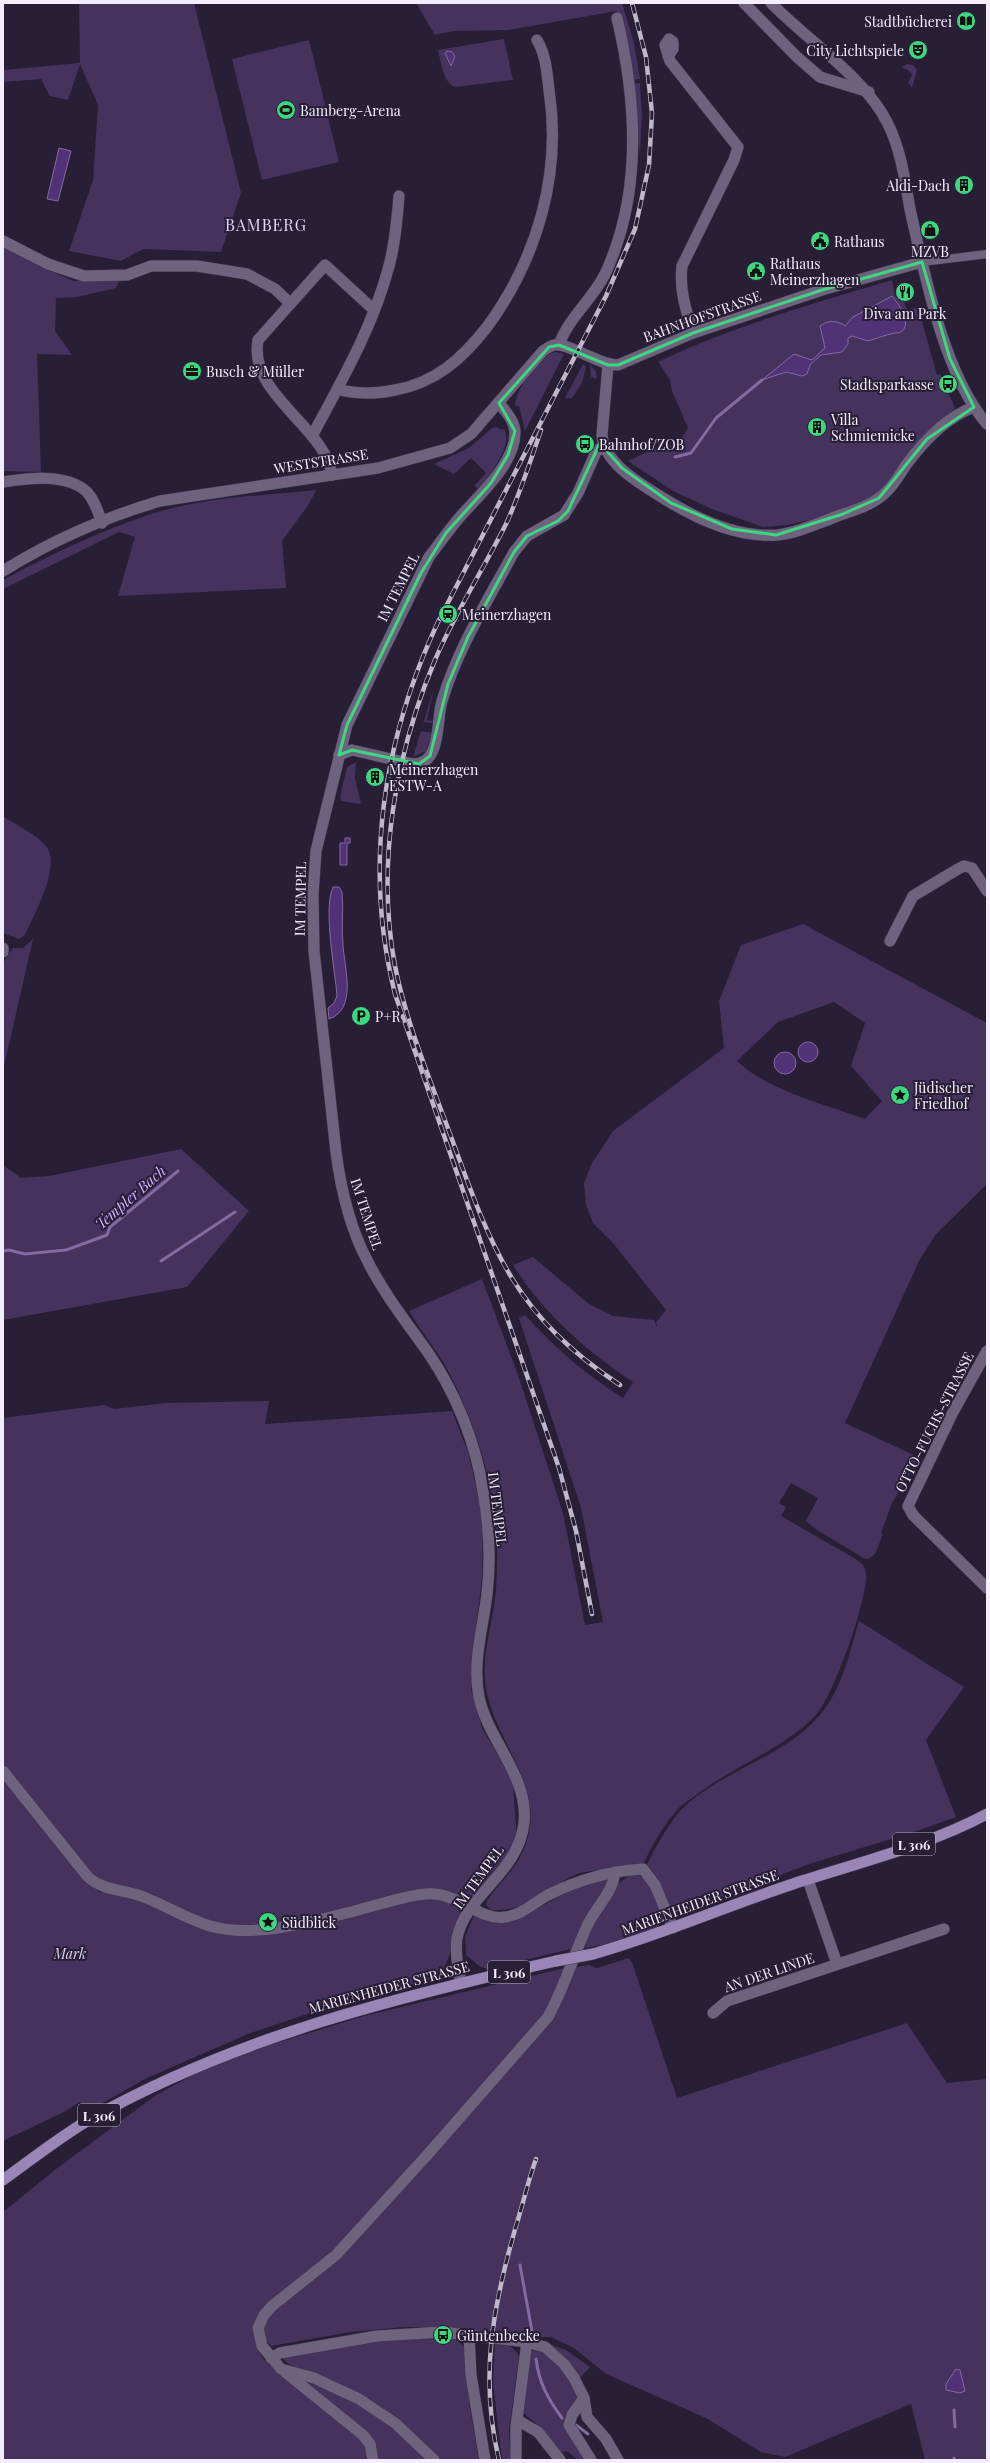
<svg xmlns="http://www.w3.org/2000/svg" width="990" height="2463" font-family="'Playfair Display',serif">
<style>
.green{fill:#45325d;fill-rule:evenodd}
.water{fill:#523277;stroke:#836aa0}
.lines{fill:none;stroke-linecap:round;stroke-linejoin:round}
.stream{stroke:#836aa0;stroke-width:3}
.pedestrian-casing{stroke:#433a4e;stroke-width:9}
.minor-casing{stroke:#433a4e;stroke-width:12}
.secondary-casing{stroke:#433a4e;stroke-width:12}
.primary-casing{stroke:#433a4e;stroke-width:12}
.pedestrian{stroke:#6e627f;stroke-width:8}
.minor{stroke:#6e627f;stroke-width:11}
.secondary{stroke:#6e627f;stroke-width:11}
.primary{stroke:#9985b6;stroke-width:11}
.rail-casing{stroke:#bfb7ca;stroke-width:4.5}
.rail{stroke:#281e36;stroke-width:3;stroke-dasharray:9;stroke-linecap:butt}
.primary-bridge-casing{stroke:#433a4e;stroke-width:12;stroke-linecap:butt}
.primary-bridge{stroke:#9985b6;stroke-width:11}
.marked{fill:none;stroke:#3cd77e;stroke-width:3;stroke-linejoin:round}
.labels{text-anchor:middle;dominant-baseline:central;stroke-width:4;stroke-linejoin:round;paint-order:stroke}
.shield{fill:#281e36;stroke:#b7afc2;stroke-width:1}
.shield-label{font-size:13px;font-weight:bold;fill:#f4edfe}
.poi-label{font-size:14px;fill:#f4edfe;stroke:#281e36;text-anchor:start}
.street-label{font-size:14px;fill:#f4edfe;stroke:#281e36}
.park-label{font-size:14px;font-style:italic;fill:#dfcff8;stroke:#281e36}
.water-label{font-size:15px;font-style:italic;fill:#d1afff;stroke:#281e36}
.quarter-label{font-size:16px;letter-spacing:1px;fill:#e1d4f5;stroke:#281e36}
</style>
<rect width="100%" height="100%" fill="#281e36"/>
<g class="green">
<path d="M79,3h115l47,190 -20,59 -78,-3 -22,12 -52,-10 24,-71 5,-75 -18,-41 -12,36 -18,-4 -9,-17 -38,3v-12l77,-7z"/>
<path d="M416,3h206l12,40 6,36 -8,1 -15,-69 -109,19 -55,1 -18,4z"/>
<path d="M504,39l9,41 -58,7c-12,-4 -14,-26 -17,-37z"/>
<path d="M309,40l30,122 -77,18 -30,-121z"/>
<path d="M907,64l6,1 4,5 -5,18 -4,-5 4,-8 -3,-4 -7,-4z"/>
<path d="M640,83l2,31 -2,40 -8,-70z"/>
<path d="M3,247l35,19 36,15h45l-3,7 -39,9 -21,1 -1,33 17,24 -35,-1 4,118 -38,-1z"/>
<path d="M892,280l3,16 8,3 4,11 11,-3 19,68 3,-1 15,34 -41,38 -27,39 -14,12 -55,21 -30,7 -25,2 -51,-18 -39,-18 -45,-30 27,-13h11l14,-7 8,-13 -16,-37 -2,-11 -12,-18c74,-36 154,-58 234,-82z"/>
<path d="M555,352l9,2 -39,77 -6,-25h-4c0,-16 24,-50 40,-54z"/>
<path d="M583,364l3,3 -4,16 -10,15h-7z"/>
<path d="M590,364l6,8 1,7 -6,-2z"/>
<path d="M496,427l6,3 2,-1c10,16 -15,47 -25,60l-5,-3 12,-13 -15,-15 -17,16 -20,-10 35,-16 23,-20z"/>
<path d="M316,490l-7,14 -27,37 4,47 -168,8 17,-59 -16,-5 -116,57v-9c46,-25 95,-48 145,-65 53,-18 113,-19 168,-25z"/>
<path d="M434,688l-7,32 6,1v2l-9,-1 -3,9 11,2 -6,18 -13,6z"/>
<path d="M356,762l-1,16 6,26 -20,-3 -1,-4 7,-30z"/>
<path d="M3,816c13,9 33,18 43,30 16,19 -12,69 -21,89l-6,4 -16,-6z"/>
<path d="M803,924l184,99v161l-51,50 -16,25 -75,164 75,35 -28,45 -11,30 2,1c-4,9 -7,26 -18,25l-48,-29 -11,-9 12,-23 -27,-15 -12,20 7,4 -5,9 73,42c6,4 12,8 12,16 2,25 -33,124 -51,142 -33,34 -81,50 -119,79 -6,5 -14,9 -19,15 -14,16 -26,37 -35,57 -15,1 -54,3 -65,7 -32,14 -47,38 -86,36l-5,-5 1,-4c9,-14 22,-26 31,-40 39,-70 -25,-114 -33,-179 -2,-26 5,-51 9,-76 2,-13 3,-28 3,-41 2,-69 -19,-138 -51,-198 -11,-19 -26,-37 -37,-56l73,-32 36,96 45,138 22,112 18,-3 -22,-114 -62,-190 6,-3c30,33 60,59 98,83l10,-16c-48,-32 -89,-68 -120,-117l20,-8 56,47 24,12 41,4 4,9 -2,-7 10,-12 -53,-67 -20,-20 -7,-18 -2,-22 7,-18 22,-34 111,-83 -5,-47 22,-56zM834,1002l31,21 -14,43 31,35 -17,18c-40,-15 -97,-28 -128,-58l41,-39z"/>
<path d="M33,939l-28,123 -2,7v-106l10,-15h10z"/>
<path d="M181,1149l68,62 -62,76 -184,33v-155l18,13 28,-2z"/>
<path d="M269,1401l-4,23 187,-13 16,41 12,50 3,23 -1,53 -11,95v16l11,39 31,54 4,61 -45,55 -37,-7 -132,30 -58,4 -2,5 9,2 50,-6 90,-23 43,-8 20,5 10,9c-9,18 -16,61 -29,70l-99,25 -89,30 -103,45 -53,30 -12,-7 -16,10 -61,29v-365l97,117 7,-3 -47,-51 -57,-72v-349l101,-13 10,4 52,-6z"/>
<path d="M859,1621l105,66 -38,53 30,77 -45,16 -102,31 -135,52 -29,-48c10,-19 21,-41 35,-57 39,-40 101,-52 138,-94 24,-26 31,-63 41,-96z"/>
<path d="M636,1874l13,7 14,33 -6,14 -33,12 -37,8 -5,-2c9,-19 31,-70 54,-72z"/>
<path d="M606,1878l2,5 -33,65 -88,21 -8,-3 -13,-11 -1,-18 9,-22 24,7 19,-2 66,-37z"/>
<path d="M629,1958l3,4 45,136 230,-75 40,60 40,-4v381h-62l-14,-56 -126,53 -24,-5 -55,-34 -100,-44 -32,-26 -23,-11h-26l-84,-10h-37l-53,5 -80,14 -9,-10 3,-17 72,-62 212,-237 27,-53 13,-2 8,3z"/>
<path d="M569,1967l-23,47 -210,239 -81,73c-1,15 1,24 11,36l102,83 3,15h-368v-248l53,-43 100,-74 48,-26 66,-24 94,-29z"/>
<path d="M449,2336l8,4 7,7 6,61 9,52h-42l-41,-39 -109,-58 -8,-8 74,-13z"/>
<path d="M495,2341c11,3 20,5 24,16l-10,73 2,30h-8l-2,-8 -8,-69z"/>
<path d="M546,2343l20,7 24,17 -12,13z"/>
<path d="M537,2348l25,19 18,31 -10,15 17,47h-9l-11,-9 -8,2 -21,-28 -15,-12 8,-61z"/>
<path d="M295,2374l63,27 35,24 38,35h-56l-3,-16z"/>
</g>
<g class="water">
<path d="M447,51l5,1 3,4 -4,10 -6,-13z"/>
<path d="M59,148l12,3 -13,50 -11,-2z"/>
<path d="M892,296c6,7 21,28 9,36 -1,1 -5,1 -6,1 -10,2 -17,5 -27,8l-16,-5 -4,2v6l-6,8 -21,3 -11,10 -3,9 -5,2 -16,-4 -24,8 32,-26 18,6 13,-12 -5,-22c8,-6 17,-6 25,0l8,-9z"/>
<path d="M345,838h5v5h-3v22h-7v-22h5z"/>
<path d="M333,887h6l3,5c2,18 -1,36 1,53 1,21 15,64 -14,74l-1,-11 6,-5 3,-7c-2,-26 -14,-87 -4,-109z"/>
<circle cx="808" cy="1052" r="10"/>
<circle cx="785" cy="1063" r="11"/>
<path d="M956,2369l4,1 5,21 -5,2 -14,-3v-6z"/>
</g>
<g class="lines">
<g class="stream">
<path d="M675,457l16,-4 25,-35 46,-38"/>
<path d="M3,1251l6,-1 16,4 41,-4 41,-15 3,-8 68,-56"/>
<path d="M161,1261l74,-49"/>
<path d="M520,2265l13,72"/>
<path d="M536,2359c3,24 12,40 26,59"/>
<path d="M954,2410l1,17"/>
<path d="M576,2425l12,9"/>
<path d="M954,2460v-2"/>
</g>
<defs>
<path id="pedestrian" d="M922,262l65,-8"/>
<g id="minor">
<path d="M744,3l53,54 23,20 49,15"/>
<path d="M668,56l5,-7v-7l-4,-3 -4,6 5,16 68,86 -4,13 -52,106c-3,23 4,45 11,67"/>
<path d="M3,241l45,23 36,12 43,-1 24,-9h46l50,8 28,15 15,14"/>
<path d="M559,345c9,-27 34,-46 46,-71 38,-81 32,-172 12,-256"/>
<path d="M608,365l-6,70c2,29 39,49 61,63 32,20 75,40 114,37 20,-2 39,-11 58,-18 16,-6 39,-12 51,-25 8,-7 14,-18 20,-27 17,-23 40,-48 68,-58"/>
<path d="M338,389c19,6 37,5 57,1 40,-7 67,-31 92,-63 50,-68 75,-153 62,-237 -2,-17 -3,-35 -12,-50"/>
<path d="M312,436c29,-54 61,-109 77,-170 6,-22 8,-46 10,-70"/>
<path d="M332,475c-7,-49 -84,-80 -74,-135l67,-75 49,45"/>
<path d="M3,482c25,-4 64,-9 84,10 8,9 11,20 15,31"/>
<path d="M339,755l13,-5 61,14c29,1 23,-44 29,-63 16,-53 46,-101 72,-149l13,-16 37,-21 14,-22 18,-41 8,-7"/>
<path d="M890,941l23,-45 45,-27 6,-3 8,2 15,23"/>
<path d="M3,948v4"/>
<path d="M987,1351l-34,61 -45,94 5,9 74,73"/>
<path d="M3,1771l85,106c17,15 38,12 58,21 22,9 42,21 64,28 44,13 105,-5 148,-16 20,-5 58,-18 77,-16 25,2 47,27 70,23 17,-2 28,-14 43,-22 30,-15 60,-24 95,-26l12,16 18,43"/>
<path d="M808,1880l29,84"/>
<path d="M461,1983c-3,-15 -6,-30 -4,-45 9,-44 61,-64 67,-115 5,-47 -36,-82 -45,-126 -7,-34 4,-69 8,-103 4,-34 2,-69 -4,-103 -7,-48 -27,-97 -54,-137 -22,-31 -45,-60 -62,-94 -18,-34 -26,-70 -31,-108l-22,-201 -1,-56 3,-44 31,-126 82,-168c10,-13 19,-26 30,-39 19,-22 56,-54 56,-85 0,-12 -9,-21 -16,-30"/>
<path d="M713,2013l14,-12 217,-72"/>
<path d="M469,2336l2,39 14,85"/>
<path d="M271,2358l9,-5 97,-17 66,-4 84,10 18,5 19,17 10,14 10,20 3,19 19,22 12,21"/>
<path d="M285,2372l78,63 7,9 3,16"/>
<path d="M584,2398l-12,17 -3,10 22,35"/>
<path d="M517,2420l21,12 22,28"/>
<path d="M434,2460l-39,-37 -36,-24 -45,-21 -33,-9 -19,-23 -4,-18 6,-13 8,-9 64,-51 93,-102 119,-136c16,-29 25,-60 39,-91 8,-18 26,-33 28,-54"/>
<path d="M516,2460v-33l11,-85"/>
</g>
<g id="secondary">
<path d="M771,3c36,37 95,75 117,121 13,26 17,57 22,85 14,63 34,166 77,215"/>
<path d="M3,571c48,-30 103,-54 157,-70l218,-33 72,-20 21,-14 72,-83c3,-2 7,-5 11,-6 14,-3 44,20 64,20l75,-32 129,-43 100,-28"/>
</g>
<g id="primary">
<path d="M593,1954c68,-19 133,-48 200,-70 64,-21 134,-38 194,-70"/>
<path d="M3,2180c29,-21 58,-44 89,-62 144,-81 305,-121 464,-157"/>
</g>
</defs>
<use href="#pedestrian" class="pedestrian-casing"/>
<use href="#minor" class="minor-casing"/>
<use href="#secondary" class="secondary-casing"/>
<use href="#primary" class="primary-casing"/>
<use href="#pedestrian" class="pedestrian"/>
<use href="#minor" class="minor"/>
<use href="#secondary" class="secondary"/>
<use href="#primary" class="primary"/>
<defs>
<g id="rail">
<path d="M541,430c-11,32 -21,64 -35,94 -23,46 -51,89 -71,136 -40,95 -59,204 -40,306 12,60 37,118 58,176 40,111 64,175 167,243"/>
<path d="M592,1614l-16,-83 -17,-63 -164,-474c-32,-127 -12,-254 43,-372l168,-326 29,-67 14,-64 3,-52 -6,-56 -14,-54"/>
<path d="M499,2460c-20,-83 -6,-154 17,-234 7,-22 12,-45 20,-67"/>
</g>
</defs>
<use href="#rail" class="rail-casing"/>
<use href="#rail" class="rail"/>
<defs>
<path id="primary-bridge" d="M556,1961l37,-7"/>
</defs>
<use href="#primary-bridge" class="primary-bridge-casing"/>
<use href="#primary-bridge" class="primary-bridge"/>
</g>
<path class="marked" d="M922,262l28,97 24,48 -47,32 -48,59 -36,16 -67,21 -44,-6 -61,-26 -49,-35 -22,-25 -32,68 -10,10 -31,15 -13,16 -46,85 -20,47 -18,72 -11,8 -67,-14 -13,5 8,-30 74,-152 25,-40 45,-50 17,-28 7,-24 -16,-28 50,-56 10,-2 49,20h10l75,-32 129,-43z"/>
<defs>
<symbol id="library-disc" viewBox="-11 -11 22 22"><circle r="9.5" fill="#3cd77e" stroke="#281e36"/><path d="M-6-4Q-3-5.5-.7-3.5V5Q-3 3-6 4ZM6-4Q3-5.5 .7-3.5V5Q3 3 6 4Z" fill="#111"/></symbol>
<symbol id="theatre-disc" viewBox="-11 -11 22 22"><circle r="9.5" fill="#3cd77e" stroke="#281e36"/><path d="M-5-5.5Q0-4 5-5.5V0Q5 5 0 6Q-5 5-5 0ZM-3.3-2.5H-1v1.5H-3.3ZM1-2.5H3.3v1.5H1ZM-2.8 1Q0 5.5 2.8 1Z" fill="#111"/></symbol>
<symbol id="stadium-disc" viewBox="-11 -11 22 22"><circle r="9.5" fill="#3cd77e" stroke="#281e36"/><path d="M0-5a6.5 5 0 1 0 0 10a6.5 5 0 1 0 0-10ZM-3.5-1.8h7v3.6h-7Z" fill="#111"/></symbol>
<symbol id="building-disc" viewBox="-11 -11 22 22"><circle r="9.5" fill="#3cd77e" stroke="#281e36"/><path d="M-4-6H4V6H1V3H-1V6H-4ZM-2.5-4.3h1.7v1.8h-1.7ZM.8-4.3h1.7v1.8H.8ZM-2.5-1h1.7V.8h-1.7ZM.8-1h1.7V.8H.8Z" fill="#111"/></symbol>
<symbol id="shop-disc" viewBox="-11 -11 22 22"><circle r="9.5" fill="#3cd77e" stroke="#281e36"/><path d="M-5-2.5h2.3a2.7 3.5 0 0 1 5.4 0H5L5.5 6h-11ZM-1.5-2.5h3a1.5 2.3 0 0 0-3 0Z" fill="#111"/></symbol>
<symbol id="civic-disc" viewBox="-11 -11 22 22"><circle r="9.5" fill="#3cd77e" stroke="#281e36"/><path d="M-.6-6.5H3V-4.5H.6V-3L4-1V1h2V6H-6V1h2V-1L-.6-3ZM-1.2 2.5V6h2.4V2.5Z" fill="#111"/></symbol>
<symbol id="restaurant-disc" viewBox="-11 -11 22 22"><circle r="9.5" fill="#3cd77e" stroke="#281e36"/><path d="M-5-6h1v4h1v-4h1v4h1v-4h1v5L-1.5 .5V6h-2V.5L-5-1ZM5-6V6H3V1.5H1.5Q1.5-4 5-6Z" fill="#111"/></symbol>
<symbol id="office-disc" viewBox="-11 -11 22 22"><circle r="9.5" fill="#3cd77e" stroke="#281e36"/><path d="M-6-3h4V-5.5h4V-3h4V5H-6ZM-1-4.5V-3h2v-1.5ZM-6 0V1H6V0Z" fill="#111"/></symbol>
<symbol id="bus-disc" viewBox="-11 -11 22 22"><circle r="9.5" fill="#3cd77e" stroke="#281e36"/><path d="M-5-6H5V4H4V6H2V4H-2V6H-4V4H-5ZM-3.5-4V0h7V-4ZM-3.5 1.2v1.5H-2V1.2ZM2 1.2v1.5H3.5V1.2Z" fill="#111"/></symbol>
<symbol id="station-disc" viewBox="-11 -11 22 22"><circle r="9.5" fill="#3cd77e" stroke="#281e36"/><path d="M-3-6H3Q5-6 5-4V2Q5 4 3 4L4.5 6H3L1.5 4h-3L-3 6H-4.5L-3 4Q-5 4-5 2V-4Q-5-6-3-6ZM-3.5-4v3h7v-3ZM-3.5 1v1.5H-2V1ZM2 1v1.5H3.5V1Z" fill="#111"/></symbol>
<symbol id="parking-disc" viewBox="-11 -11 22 22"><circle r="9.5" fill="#3cd77e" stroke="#281e36"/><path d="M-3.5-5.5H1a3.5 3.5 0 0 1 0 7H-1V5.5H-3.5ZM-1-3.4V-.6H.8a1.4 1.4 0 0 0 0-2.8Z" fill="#111"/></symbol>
<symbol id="sight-disc" viewBox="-11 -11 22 22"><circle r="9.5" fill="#3cd77e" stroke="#281e36"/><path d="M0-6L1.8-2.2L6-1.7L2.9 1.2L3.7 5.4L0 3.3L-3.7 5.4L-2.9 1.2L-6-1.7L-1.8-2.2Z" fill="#111"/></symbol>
</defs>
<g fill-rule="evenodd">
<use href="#library-disc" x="955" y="10" width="22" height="22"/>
<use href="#theatre-disc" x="907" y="39" width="22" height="22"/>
<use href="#stadium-disc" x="275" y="99" width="22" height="22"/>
<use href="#building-disc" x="953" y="174" width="22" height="22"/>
<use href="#shop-disc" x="919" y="219" width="22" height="22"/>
<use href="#civic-disc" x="809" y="230" width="22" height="22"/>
<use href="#civic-disc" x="745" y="260" width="22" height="22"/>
<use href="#restaurant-disc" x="894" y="281" width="22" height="22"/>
<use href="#office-disc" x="181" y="360" width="22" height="22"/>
<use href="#bus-disc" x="937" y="373" width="22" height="22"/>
<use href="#building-disc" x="806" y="416" width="22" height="22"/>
<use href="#bus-disc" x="574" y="433" width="22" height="22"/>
<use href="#station-disc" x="437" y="603" width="22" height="22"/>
<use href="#building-disc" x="364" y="766" width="22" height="22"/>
<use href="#parking-disc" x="350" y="1005" width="22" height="22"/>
<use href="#sight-disc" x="889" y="1084" width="22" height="22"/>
<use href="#sight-disc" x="257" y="1911" width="22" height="22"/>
<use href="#bus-disc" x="432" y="2324" width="22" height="22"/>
</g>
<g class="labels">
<g class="shield">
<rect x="893" y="1833" width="42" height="22" rx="3"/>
<rect x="488" y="1961" width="42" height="22" rx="3"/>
<rect x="78" y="2104" width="42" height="22" rx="3"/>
</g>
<g class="shield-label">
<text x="914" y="1844">L 306</text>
<text x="509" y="1972">L 306</text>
<text x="99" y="2115">L 306</text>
</g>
<g class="poi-label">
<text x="952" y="21" text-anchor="end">Stadtbücherei</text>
<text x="904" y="50" text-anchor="end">City Lichtspiele</text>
<text x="300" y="110">Bamberg-Arena</text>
<text x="950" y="185" text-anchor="end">Aldi-Dach</text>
<text x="834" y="241">Rathaus</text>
<text x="930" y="251" text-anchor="middle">MZVB</text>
<text x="770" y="263">Rathaus<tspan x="770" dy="16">Meinerzhagen</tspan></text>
<text x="905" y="313" text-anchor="middle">Diva am Park</text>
<text x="206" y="371">Busch &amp; Müller</text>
<text x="934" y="384" text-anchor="end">Stadtsparkasse</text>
<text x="831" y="419">Villa<tspan x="831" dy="16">Schmiemicke</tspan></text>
<text x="599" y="444">Bahnhof/ZOB</text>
<text x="462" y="614">Meinerzhagen</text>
<text x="389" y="769">Meinerzhagen<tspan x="389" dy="16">ESTW-A</tspan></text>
<text x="375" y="1016">P+R</text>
<text x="914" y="1087">Jüdischer<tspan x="914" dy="16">Friedhof</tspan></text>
<text x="282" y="1922">Südblick</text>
<text x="457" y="2335">Güntenbecke</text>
</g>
<g class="street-label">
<text transform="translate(702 316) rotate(-20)">BAHNHOFSTRASSE</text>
<text transform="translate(321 461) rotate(-9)">WESTSTRASSE</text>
<text transform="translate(398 587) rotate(-63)">IM TEMPEL</text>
<text transform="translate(300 899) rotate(-89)">IM TEMPEL</text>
<text transform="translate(367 1214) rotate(72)">IM TEMPEL</text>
<text transform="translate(934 1422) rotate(-63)">OTTO-FUCHS-STRASSE</text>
<text transform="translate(498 1509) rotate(83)">IM TEMPEL</text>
<text transform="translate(478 1877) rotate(-54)">IM TEMPEL</text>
<text transform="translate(700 1902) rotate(-20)">MARIENHEIDER STRASSE</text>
<text transform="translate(769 1972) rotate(-19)">AN DER LINDE</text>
<text transform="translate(389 1987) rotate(-15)">MARIENHEIDER STRASSE</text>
</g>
<g class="park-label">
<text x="70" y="1953">Mark</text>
</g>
<g class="water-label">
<text transform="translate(130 1197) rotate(-41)">Templer Bach</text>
</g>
<g class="quarter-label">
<text x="266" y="224">BAMBERG</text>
</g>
</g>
<rect width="990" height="2463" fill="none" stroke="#f4edfe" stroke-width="8"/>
</svg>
